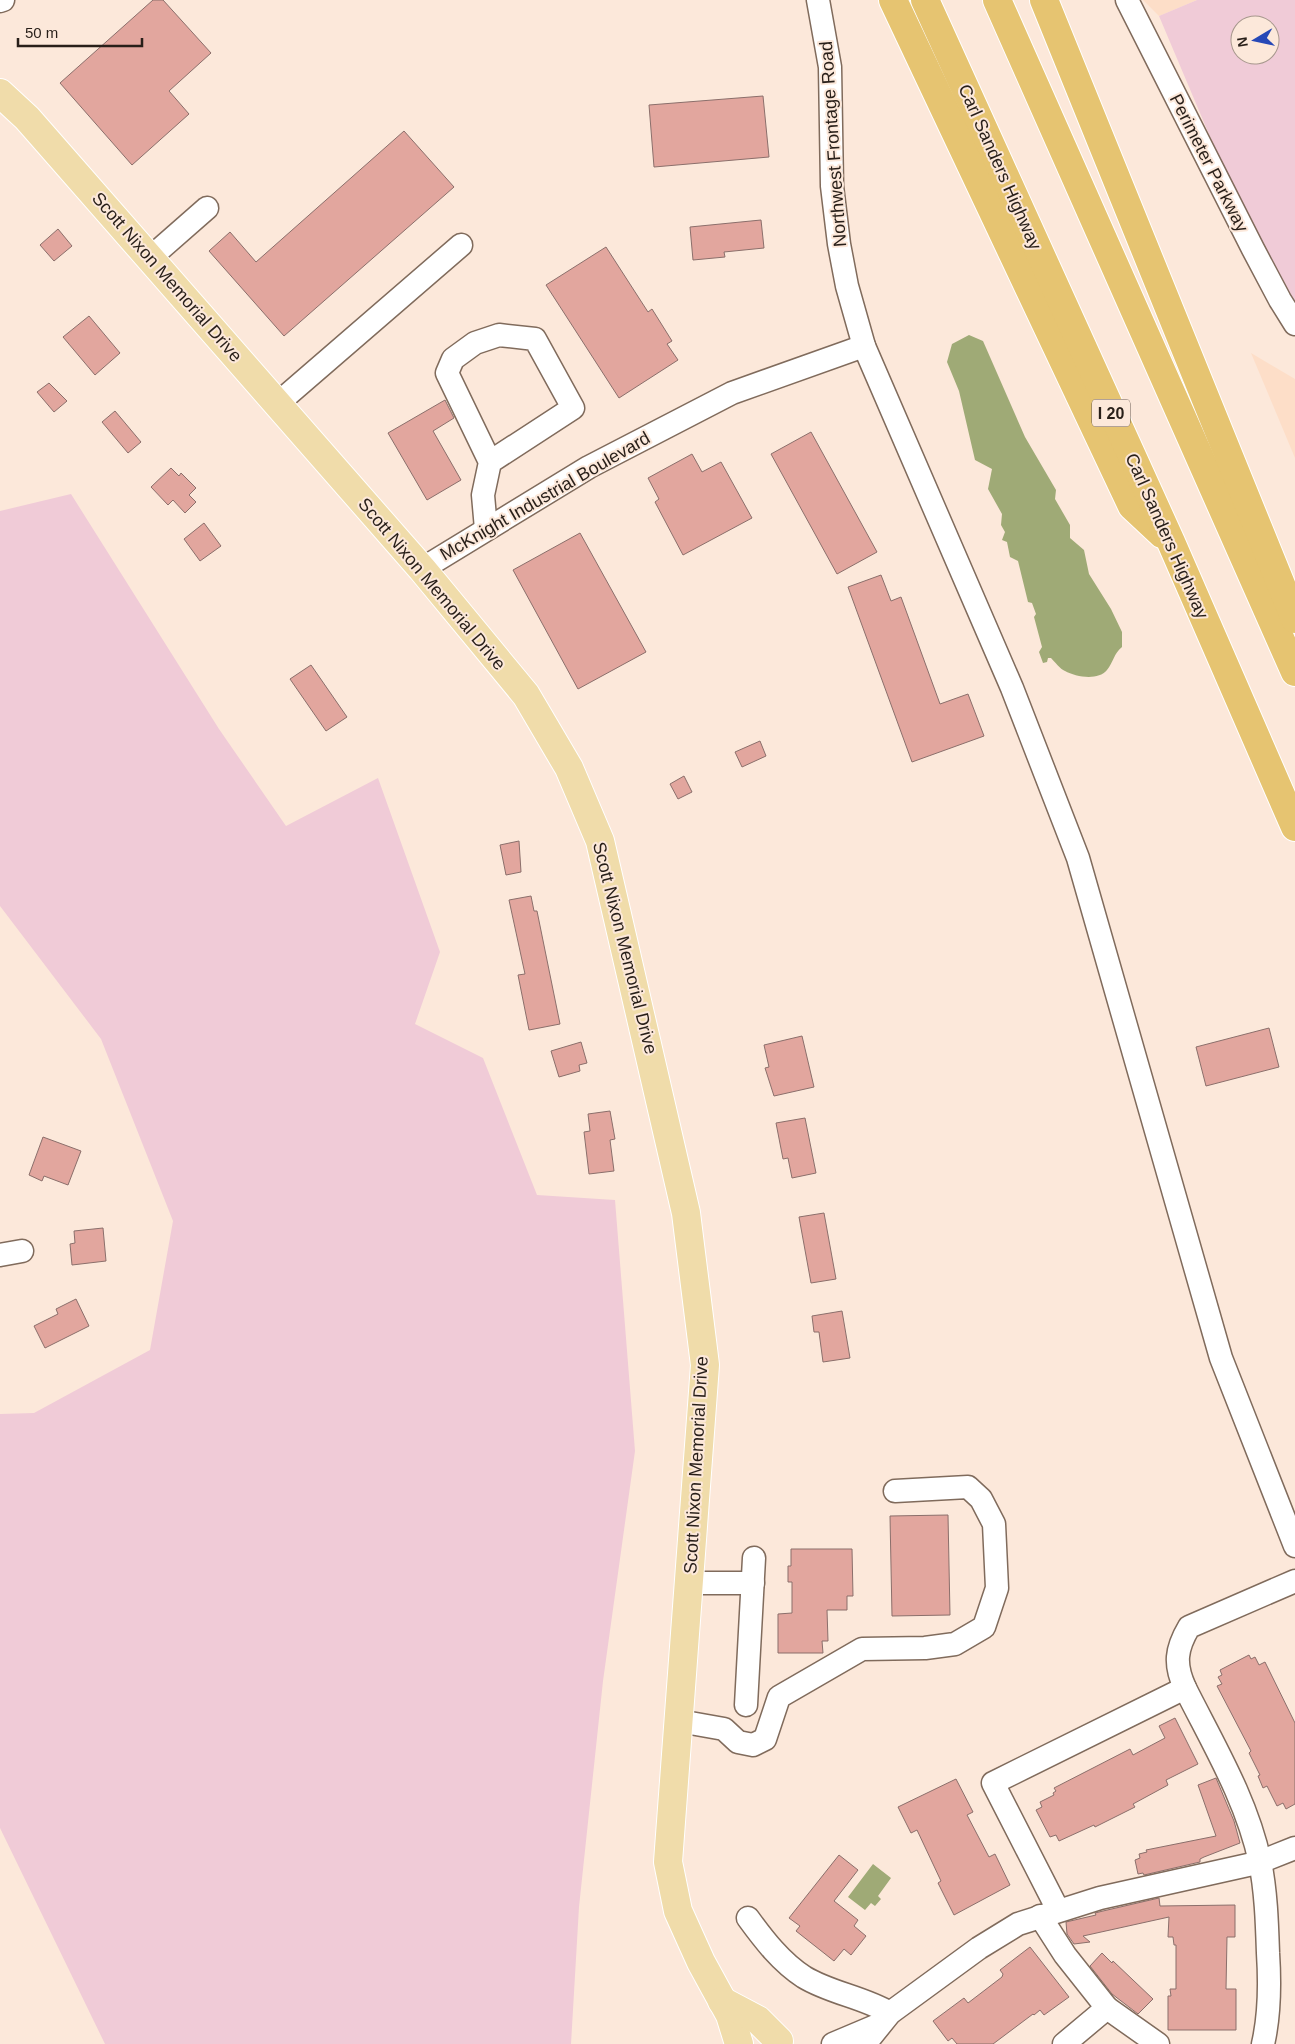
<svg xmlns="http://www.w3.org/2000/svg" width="1295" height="2044" font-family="Helvetica,sans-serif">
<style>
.built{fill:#fddec8}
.green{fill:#f0cbd7;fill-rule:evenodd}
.water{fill:#9faa76}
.building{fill:#e2a69e;stroke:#8b6f6b}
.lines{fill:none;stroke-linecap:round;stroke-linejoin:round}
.minor-casing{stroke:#806b5c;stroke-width:25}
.major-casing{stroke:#fff;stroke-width:30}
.highway-casing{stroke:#fff;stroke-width:30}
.minor{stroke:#fff;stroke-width:22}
.major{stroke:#f0dcaa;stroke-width:28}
.highway{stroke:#e6c471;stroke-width:28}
.labels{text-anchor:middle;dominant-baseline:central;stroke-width:4;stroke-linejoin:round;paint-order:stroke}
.shield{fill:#fce8da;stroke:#685b53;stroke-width:1}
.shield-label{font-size:16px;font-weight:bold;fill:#281f19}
.street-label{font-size:18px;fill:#281f19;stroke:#fce8da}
</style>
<rect width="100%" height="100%" fill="#fce8da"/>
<g class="built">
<path d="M1143,0h54l-38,16z"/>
<path d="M1251,353l44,26v79z"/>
</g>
<g class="green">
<path d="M1197,0h98v320l-43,-84 -93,-220zM1240,25h30v30h-30z"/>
<path d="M71,494l148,235 67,97 92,-48 62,174 -25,72 68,34 54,137 78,5 20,251 -32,230 -24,226 -8,137h-466l-105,-216v-414l34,-1 116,-63 23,-129 -72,-182 -101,-133v-395z"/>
</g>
<g class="water">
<path d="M969,335l14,6 42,96 31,53 -1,9 15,26v13l14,12 5,24 22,35 11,23v15c-8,6 -9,16 -15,23 -9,11 -31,7 -42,1 -5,-2 -10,-9 -14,-13h-3l-1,4 -4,1 -4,-11 3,-5 -8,-30 2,-3 -4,-11 -4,-1 -10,-41 -8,-4 -3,-15 -5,-2 3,-8 -4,-7 1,-11 -14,-25 4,-20 -17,-9 -16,-69 -12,-29 5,-18z"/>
<path d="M873,1864l18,14 -13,18 3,3 -6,7 -4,-3 -6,7 -17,-13z"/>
</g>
<g class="building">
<path d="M153,0h10l48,53 -42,38 20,23 -57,51 -72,-82z"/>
<path d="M763,96l6,61 -115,10 -5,-62z"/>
<path d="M404,131l50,56 -170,149 -75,-85 21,-19 26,30z"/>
<path d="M761,220l3,28 -40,4 1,5 -32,3 -3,-33z"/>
<path d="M58,229l14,17 -18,15 -14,-16z"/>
<path d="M606,247l42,65 4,-3 20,32 -5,3 11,16 -59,38 -73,-113z"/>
<path d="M89,316l31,37 -25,22 -32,-38z"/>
<path d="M49,383l18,18 -13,11 -17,-20z"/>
<path d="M445,400l9,18 -21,13 28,49 -34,20 -39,-67z"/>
<path d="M115,411l26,31 -13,11 -26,-31z"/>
<path d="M811,432l66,120 -40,22 -66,-120z"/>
<path d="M692,454l10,18 19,-10 31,56 -69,37 -28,-53 4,-3 -11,-21z"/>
<path d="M171,468l8,8 2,-3 15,15 -7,7 7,7 -11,11 -12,-13 -5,5 -17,-18z"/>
<path d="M204,523l17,23 -21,15 -16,-22z"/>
<path d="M580,533l66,119 -68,37 -65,-119z"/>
<path d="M881,575l10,26 10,-4 39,107 28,-10 16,42 -72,26 -64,-175z"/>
<path d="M311,665l36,52 -21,14 -36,-52z"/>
<path d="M760,741l6,15 -24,11 -7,-15z"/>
<path d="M684,776l8,16 -14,7 -8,-15z"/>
<path d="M519,841l2,31 -15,3 -6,-30z"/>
<path d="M531,896l3,15h3l23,113 -31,6 -11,-55 7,-1 -16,-74z"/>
<path d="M1269,1028l10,39 -73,19 -10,-39z"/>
<path d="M802,1036l12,51 -40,9 -9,-28 4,-1 -5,-22z"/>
<path d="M581,1042l6,21 -8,2 1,6 -21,6 -8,-26z"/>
<path d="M610,1111l5,28 -5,1 4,31 -25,3 -5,-42 6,-1 -2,-17z"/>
<path d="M805,1118l11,55 -24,5 -4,-20 -5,1 -7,-36z"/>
<path d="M43,1137l38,14 -13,34 -24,-9 -2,5 -13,-6z"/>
<path d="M824,1213l12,66 -25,4 -12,-66z"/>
<path d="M103,1228l3,33 -34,4 -2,-21 5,-1 -1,-12z"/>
<path d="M76,1299l13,27 -44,22 -11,-22 24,-12 -2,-5z"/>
<path d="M842,1311l8,47 -27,4 -4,-30h-5l-2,-16z"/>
<path d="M948,1515l2,100 -58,1 -2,-100z"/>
<path d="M791,1549h61l1,47h-6v14h-20l1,31h-6l1,12h-45v-39l14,-1v-31h-4v-16h3z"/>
<path d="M1249,1655l2,4 4,-2 4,8 6,-3 30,61v81l-9,5 -3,-6 -6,3 -10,-20 -4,2 -5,-12 2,-1 -11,-22 2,-2 -34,-65 5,-2 -4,-7 4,-2 -2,-5z"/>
<path d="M1175,1718l23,46 -32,16 2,5 -35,19 2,3 -40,20 -1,-2 -35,16 -3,-6 -6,2 -14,-27 6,-3 -2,-5 14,-7 -1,-2 3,-2 -2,-3 76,-39 3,6 32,-17 -6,-12z"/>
<path d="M1216,1778l18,43 6,22 -36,14 -4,2v3l-56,13 -1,-2 -5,1 -3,-14 5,-2 -1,-4 8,-2 -1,-2 70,-14 -18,-51z"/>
<path d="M956,1779l17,33 -6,3 22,42 6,-3 15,31 -56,30 -16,-32 3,-2 -24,-51 -6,3 -13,-26z"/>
<path d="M839,1855l19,15 -24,31 24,19 -4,6 12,10 -15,19 -7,-6 -10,12 -38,-30 4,-5 -11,-8z"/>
<path d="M1159,1898l1,8 75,-1v32h-8l-1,52h10v41h-68v-34h3l-1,-7h6v-44h-2l-1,-8h-5l1,-20 -86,19 7,6 -16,2 -7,-10 -1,-12 30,-7 -1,-2 8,-2z"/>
<path d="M1030,1947l39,50 -25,18 -4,-5 -6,5 -1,-1 -40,30h-36l-5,-6 -4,3 -15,-20 31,-23 4,5 34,-26 1,-3 -3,-4z"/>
<path d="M1102,1953l10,10 1,-2 40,38 -15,15 -26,-20 -22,-28z"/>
</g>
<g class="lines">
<defs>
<g id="minor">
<path d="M818,0l12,67 2,119 7,58 8,42 17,60 148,342 66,170 143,500 74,188"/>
<path d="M1127,0l126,249 27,51 15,24"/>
<path d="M0,1l3,-1"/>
<path d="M150,258l57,-50"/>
<path d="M277,404l184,-159"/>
<path d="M486,529l-3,-34 7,-33 -43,-89 6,-14 22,-16 24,-8 36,4 38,69 -83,54"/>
<path d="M422,569l167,-102 143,-74 132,-47"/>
<path d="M0,1255l22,-4"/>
<path d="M690,1583h63"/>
<path d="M1185,1688c-11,-24 -9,-39 4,-61l106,-46"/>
<path d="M746,1705l8,-147"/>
<path d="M679,1721l45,8 14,13 15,3 12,-6 14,-42 83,-48 63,-1 30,-4 29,-17 13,-39 -3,-64 -13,-25 -13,-12 -73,4"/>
<path d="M1058,1910l-65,-127 192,-95c28,56 62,112 75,174 6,29 7,61 8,91 2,31 2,61 -5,91"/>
<path d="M1040,1916l25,39 42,53 -43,36"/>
<path d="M748,1918c16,22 33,44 56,59 26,16 59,20 86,36"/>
<path d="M1107,2008l51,36"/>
<path d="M833,2044l45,-19"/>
<path d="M865,2044l25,-31 89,-65 39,-24 82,-26 157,-35 38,-15"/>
</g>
<g id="major">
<path d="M0,93l27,25 395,451 104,126 43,73 31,73 86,372 19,152 -37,497 10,49 23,51 29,53 9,29"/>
<path d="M722,2001l36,19 21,21"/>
</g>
<g id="highway">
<path d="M893,0l239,506 30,28"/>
<path d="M925,0l246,542 124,285"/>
<path d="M997,0l298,672"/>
<path d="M1044,0l251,619"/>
</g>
</defs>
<use href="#minor" class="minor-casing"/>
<use href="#major" class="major-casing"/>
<use href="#highway" class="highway-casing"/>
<use href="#minor" class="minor"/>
<use href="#major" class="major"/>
<use href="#highway" class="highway"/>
</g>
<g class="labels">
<rect class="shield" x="1092" y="399.5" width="38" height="27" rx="4"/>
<g class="shield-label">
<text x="1111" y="413">I 20</text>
</g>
<g class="street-label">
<text transform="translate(833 144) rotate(-94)">Northwest Frontage Road</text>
<text transform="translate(1209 163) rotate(63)">Perimeter Parkway</text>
<text transform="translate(1000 167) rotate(66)">Carl Sanders Highway</text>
<text transform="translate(167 277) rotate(49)">Scott Nixon Memorial Drive</text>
<text transform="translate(545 496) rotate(-30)">McKnight Industrial Boulevard</text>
<text transform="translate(1167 536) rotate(66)">Carl Sanders Highway</text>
<text transform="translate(432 584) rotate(50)">Scott Nixon Memorial Drive</text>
<text transform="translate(625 948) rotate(76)">Scott Nixon Memorial Drive</text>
<text transform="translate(696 1465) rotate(-87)">Scott Nixon Memorial Drive</text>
</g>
</g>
<g transform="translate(1255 40) rotate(261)"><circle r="24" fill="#fce8da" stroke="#a7988d"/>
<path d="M0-4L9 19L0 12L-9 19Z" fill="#2648b7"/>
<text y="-8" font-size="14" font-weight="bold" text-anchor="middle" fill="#281f19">N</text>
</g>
<path d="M18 38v8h124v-8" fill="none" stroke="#281f19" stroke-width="2.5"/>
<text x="25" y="38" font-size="15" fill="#281f19" stroke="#fce8da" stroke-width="4" paint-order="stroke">50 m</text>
</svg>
